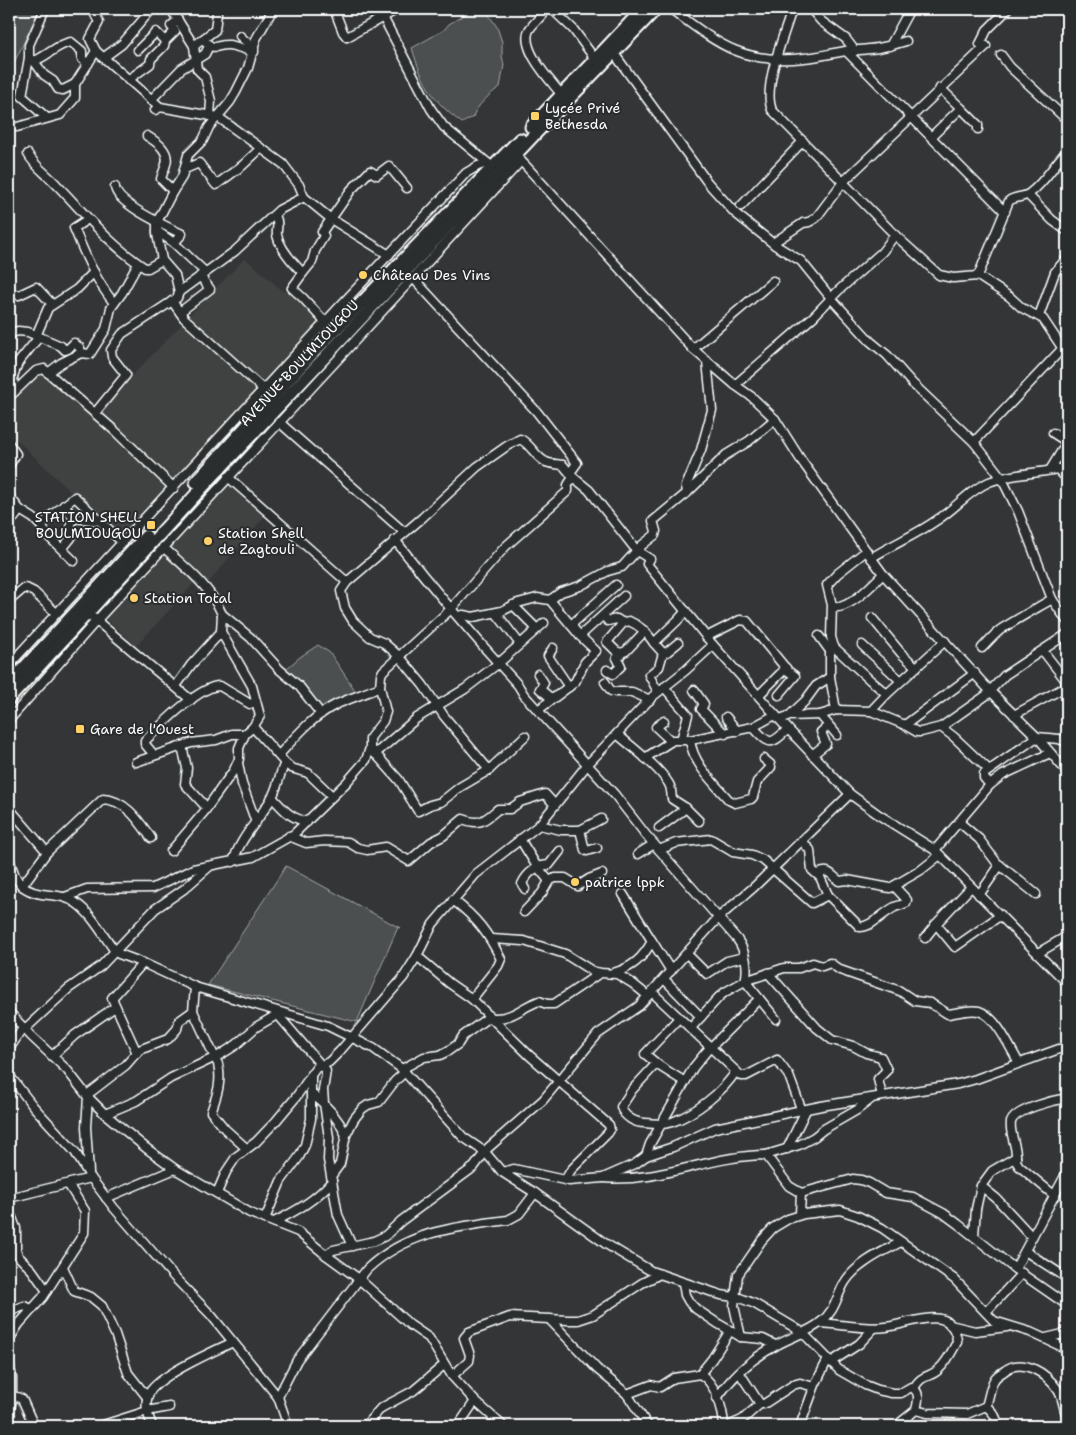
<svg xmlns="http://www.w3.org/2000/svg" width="1076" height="1435" font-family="'Shantell Sans',sans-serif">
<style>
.built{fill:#404243}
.green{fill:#4c4f50;stroke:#a6a7a8}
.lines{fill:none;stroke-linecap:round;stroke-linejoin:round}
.stream{stroke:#abacad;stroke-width:2}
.minor-casing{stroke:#fff;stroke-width:11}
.highway-casing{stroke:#fff;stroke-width:15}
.minor{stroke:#2a2d2e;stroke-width:8}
.highway{stroke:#2a2d2e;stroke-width:11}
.poi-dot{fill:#ffd166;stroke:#2a2d2e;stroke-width:2}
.labels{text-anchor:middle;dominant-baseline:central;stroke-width:4;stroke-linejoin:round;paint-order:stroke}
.poi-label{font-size:14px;fill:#fff;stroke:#2a2d2e;text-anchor:start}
.street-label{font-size:14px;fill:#fff;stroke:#2a2d2e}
</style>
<rect width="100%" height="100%" fill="#333536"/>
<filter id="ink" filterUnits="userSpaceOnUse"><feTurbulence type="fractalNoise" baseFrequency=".02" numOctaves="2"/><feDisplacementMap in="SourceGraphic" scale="10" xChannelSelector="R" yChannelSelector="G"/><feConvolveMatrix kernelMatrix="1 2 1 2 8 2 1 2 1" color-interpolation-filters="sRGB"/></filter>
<g filter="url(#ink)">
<g class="built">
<path d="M245,258l39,34 5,-2 33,31 -202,219 -111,-108v-36l31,-30 56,51 32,-37z"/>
<path d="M226,481l38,36 -55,65 -43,-34z"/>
<path d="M163,549l34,31 -61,66 -31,-28z"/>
</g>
<g class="green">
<path d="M9,9h30l-10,23 -20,41z"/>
<path d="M474,9h11l12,18 5,15v14l2,9 -4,22c-8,5 -25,20 -27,30l-11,6c-30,-22 -40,-41 -50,-75l32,-18 5,-6z"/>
<path d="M318,645l12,8 27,40 -34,18c-11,-13 -24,-33 -37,-42l14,-12z"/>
<path d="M286,866l114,62 -2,-1 -41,95 -149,-37z"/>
</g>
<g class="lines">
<path class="stream" d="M9,17l5,-8"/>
<defs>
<g id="minor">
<path d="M45,9l-16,36v13l-7,38 25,22"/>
<path d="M171,9l23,37 3,23 8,8 6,24 -1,15"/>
<path d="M334,9l9,23 4,5 51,-28"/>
<path d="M546,9c-4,8 -12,13 -17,21 -9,19 21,50 32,64"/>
<path d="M552,9l21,20 22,30"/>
<path d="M671,9c46,34 71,56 133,49 14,-1 28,-5 42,-7 24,-2 36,-2 60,-10"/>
<path d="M792,9c-7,24 -30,78 -20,101l123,125 44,40 14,3 25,-2 32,21 12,11 21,11 24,36"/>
<path d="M811,9l10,12 25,18 9,12"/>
<path d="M383,17l48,92 13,18 45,37"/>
<path d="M240,36l14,13"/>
<path d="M203,39l12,-9 2,-17"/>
<path d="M980,44l7,-14 21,-21"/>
<path d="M194,46l9,-7c12,14 13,5 26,6 8,1 17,5 25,7"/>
<path d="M890,46l20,-37"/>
<path d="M986,46l-143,136 -27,36 -7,4 -6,1 -27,18 -1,4 26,16 30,37 39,43 17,14 25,28 62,59 27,35 17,34 34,88 15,22"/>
<path d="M138,50l18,-18 9,9"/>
<path d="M96,51l64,56"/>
<path d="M846,51l159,161"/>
<path d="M613,52l95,131 27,30 40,32"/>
<path d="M1001,55l9,12 57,53"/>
<path d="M29,58l5,3c14,-5 23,-17 37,-19l11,9v8l6,5"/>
<path d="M103,58l19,-14 30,-35"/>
<path d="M34,61l10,14 9,6 5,8 5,1 12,-6"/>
<path d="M128,80l22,-16 1,-5 13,-13 1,-5 10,-10 -4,-5 7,-6"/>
<path d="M940,88l21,20"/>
<path d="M151,100l30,-31 24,-15 4,-8"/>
<path d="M155,110l5,-3 58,10 65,47 16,21 5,12 27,22 58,36"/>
<path d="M17,127l43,-12 15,-17v-14l21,-33 -6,-12 9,-17 -7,-13"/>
<path d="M147,136c10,6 23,15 19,28 -1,5 -4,10 -5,15l12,12 -16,31v12l5,26 13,15 4,17"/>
<path d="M931,137l30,-29 17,17v4"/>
<path d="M513,153l12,12 168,184 42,36 17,12 23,22 26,41 82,114 108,118 46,45 30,35"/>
<path d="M28,154c7,13 19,20 29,31 29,30 53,60 88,83h3l14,-8"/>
<path d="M185,169l14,-6 17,22 27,-20 17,-16"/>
<path d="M115,187c1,17 53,40 67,47l-8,9"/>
<path d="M173,191l9,-14 6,-22 15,-15 6,-13 21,-25 6,-10 12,-24 8,-29 17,-30"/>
<path d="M1028,195l24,25 15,11"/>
<path d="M741,206l62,-65"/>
<path d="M275,215c5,10 1,12 2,20 3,14 16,28 26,38l-11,15 11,10 23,25"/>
<path d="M88,219l-14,9c11,27 22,53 40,75"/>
<path d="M157,231l17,12 31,29"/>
<path d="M303,273l9,-11 3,-11 9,-15 -2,-4 29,-42 19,-19 7,4 12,-9 18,22"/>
<path d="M978,276l31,-75c6,-5 15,-3 21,-8 16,-12 24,-29 37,-42"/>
<path d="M414,279l123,133 40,51 -7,10"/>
<path d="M9,293l10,2 17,-8 16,17"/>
<path d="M172,301l12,17 80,72"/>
<path d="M180,312l30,-23 -10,-13"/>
<path d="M1039,316l16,-44 12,-14"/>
<path d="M9,334l9,-3 10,1 33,14 4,4 3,-1 6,-6 6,5 1,5"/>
<path d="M36,336l12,-28 29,-19 17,-17"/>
<path d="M693,349l80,-68"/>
<path d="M9,369l4,7 1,16"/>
<path d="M48,373l13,-10 20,-10 9,1 16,-25 5,-21 11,-15 16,-29"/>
<path d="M13,376l5,-13 21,-26"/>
<path d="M735,385l79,-69 24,-25 44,-39 13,-17"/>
<path d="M9,397l27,-26 8,-2 71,62 59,57"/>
<path d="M95,413l31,-38 -14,-18 -1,-7 11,-16 55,-36 2,-6 56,-41 44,-41 25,-13"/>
<path d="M279,422l125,110"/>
<path d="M974,442l88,-93"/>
<path d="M9,444l7,10 -7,12"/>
<path d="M1058,469l4,5 5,2"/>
<path d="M1050,470l17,-28 -14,-9"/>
<path d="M228,477l119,105"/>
<path d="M687,493l-1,-7 15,-36 11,-40 -5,-49"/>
<path d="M9,496l11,14"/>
<path d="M74,518l26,3"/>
<path d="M9,519l5,-1 6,-8 13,8 8,8"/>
<path d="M395,540c39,50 80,98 123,145l6,10 91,100 31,40 91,104c8,11 12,29 8,42l31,38"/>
<path d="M163,547c22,20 47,39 59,67"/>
<path d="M62,549l9,-11v-15l3,-5 -10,-13"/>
<path d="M871,558c22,-14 45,-23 66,-38 19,-12 31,-29 52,-38 25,-10 53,-8 78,-15"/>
<path d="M74,561l-25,-24 -8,-11 12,-12 22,-17 48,46"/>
<path d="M9,601l14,-12 3,-1 8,4 22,21"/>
<path d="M513,605l24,24"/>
<path d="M833,607c16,3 39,-22 50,-33"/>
<path d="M496,613l24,31"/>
<path d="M459,616l4,-1 10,2 29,-6 16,-8 19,-5 13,2 11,-8 19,-6 28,-15 14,-4 19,-21 14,-11 1,-4 -3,-10 34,-28 39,-38 23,-14 26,-22"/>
<path d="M603,616l5,5 9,-2 6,4"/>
<path d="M92,617l99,83"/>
<path d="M872,618l29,35 15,14"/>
<path d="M571,625l45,-40"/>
<path d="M645,631l-19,20 -5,2 -5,-2 -9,-9 16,-19 6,-2c12,5 18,12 25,22l24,-23 8,-9"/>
<path d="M580,636l44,-40"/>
<path d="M819,636l11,15"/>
<path d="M706,637l34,-17 7,1 41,50 7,5 -16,19"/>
<path d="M654,643l9,10 -4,14 -10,8 9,17"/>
<path d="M862,645l39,36"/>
<path d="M834,647l36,33 17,14"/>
<path d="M553,648l-5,8 21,31"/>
<path d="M982,648c7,-7 13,-15 21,-20 16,-10 32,-19 49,-29"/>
<path d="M1043,651l24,31"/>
<path d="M663,653l4,-1 11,-9"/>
<path d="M9,665l332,-360 125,-132 12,-7 9,-3"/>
<path d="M607,670l6,4 8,-8 -4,-8 3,-2 -1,-3"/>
<path d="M538,674l6,9 -4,6 12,10"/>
<path d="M605,682l6,9 4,1h17l18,8"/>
<path d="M176,686l15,-21 30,-33"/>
<path d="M664,687l24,28 -7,25"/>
<path d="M694,690l10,14 -3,5 24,25"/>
<path d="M990,691l15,-16 62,-41"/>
<path d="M759,695l27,-27"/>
<path d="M538,710l37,-28 10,-20 11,-11 -16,-15 -30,-36"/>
<path d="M836,710l-6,-33v-26l4,-4 -3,-10 1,-32 -5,-20 10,-11 29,-23"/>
<path d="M871,711l34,14 12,7h4l20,-5 50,-35"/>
<path d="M820,715l17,20"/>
<path d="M1014,715l53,-29"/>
<path d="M789,716l16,-15 11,-15 14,-9"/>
<path d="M726,717l11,14"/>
<path d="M779,719l10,-3 31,-1 16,-5 35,1 16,-17 58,-53"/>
<path d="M9,720l87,-99 425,-460"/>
<path d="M664,721l-8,6 15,14"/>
<path d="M905,725l70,-52"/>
<path d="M253,727l32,36 6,5 17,5 24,23"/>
<path d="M753,727c17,18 17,19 35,2"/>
<path d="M941,727l13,10 35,33"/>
<path d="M617,734c15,13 42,33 52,50 3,5 2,10 3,15l14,9 13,13"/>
<path d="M690,740c3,24 24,43 39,60l6,3 16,-4 2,-2 4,-15 14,-15 -1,-3 -6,-5"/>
<path d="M182,746l5,22 -2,16 22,24"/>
<path d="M373,751l26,29 19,31 12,-6 11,-3 19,-15 29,-17 36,-34"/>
<path d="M375,754l42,-36 48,-29 34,-26 45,-40"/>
<path d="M154,755l-9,-11v-3c14,-14 55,-56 75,-55l30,18 6,-2"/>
<path d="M279,755c17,-19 34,-39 58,-51 14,-6 29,-11 43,-17"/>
<path d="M812,755l14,-11 -5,-12 7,-6"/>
<path d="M645,758l28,-18h17l63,-13 22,-12"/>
<path d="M136,762l55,-19 25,-3 16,-6h13l8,-7 7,-11 -8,-30 -31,-54 1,-18 29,24 28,31 20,17 22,28"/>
<path d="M238,763l4,21 14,38"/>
<path d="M489,770l-45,-54 -21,-31 -23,-28 -16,-14 -14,-6 -17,-16 -8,-13 -4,-17 6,-9 75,-64 55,-51 30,-21 13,-7c11,5 15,18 26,23 4,2 11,2 17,3l10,12 16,13 48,61 13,8 -3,5 66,81 75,84 62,65 29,21 56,35 132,133"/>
<path d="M990,785l-6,-7v-4l53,-37 22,2 8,3"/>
<path d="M272,797c13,14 17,20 35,25"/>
<path d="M9,808l38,44"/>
<path d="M959,822l20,17 18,24 39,31"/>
<path d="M539,825l22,5h19l21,-11"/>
<path d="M659,828l27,-20"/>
<path d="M580,830l5,20 2,1 10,-3"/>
<path d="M289,836l17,7 18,-2 24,1 10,6 9,2 19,-3 23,14 22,-19 12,-6 20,-17c17,7 22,1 35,-10h12l10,-7 25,-8 10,11"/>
<path d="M520,839l16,26 13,16"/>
<path d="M802,841l8,9 2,20 8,7 8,18 32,32c12,0 24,-15 35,-20 4,-2 8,-2 11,-4l1,-3 -13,-14"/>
<path d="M659,850l17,-7 35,-4 22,13 19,3 11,5 49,43 16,-8"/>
<path d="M935,850l55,-65 13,-10 47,-22"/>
<path d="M171,851l33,-39 30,-42 5,-11v-11l6,-14"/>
<path d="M638,854l16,-10"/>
<path d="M9,857c6,26 13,36 41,38 9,1 18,2 26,8 16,11 27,32 39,48l4,3 24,9 52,24 133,39 45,22 29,21 61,68 22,15 17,20 33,21 71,51 45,27 70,24 19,3 15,6 47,28 37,38 26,15 13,5 14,3h9l10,-6c10,4 7,15 5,23l11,3 40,1 19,-8c3,-8 4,-19 8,-26 2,-4 6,-6 9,-8 19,-16 43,1 55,18 5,7 5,18 9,26"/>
<path d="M233,862c7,-24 26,-42 38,-63 7,-11 8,-25 14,-36"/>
<path d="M818,874c11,-6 13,1 21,7l8,-1 43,8 31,-18 19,-15"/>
<path d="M22,886l25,-34 56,-53c23,1 36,22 48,39"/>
<path d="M525,889l-3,-5c5,-11 15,-19 27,-19l11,-14"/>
<path d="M623,894l29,47"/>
<path d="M979,895l21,-30"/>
<path d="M65,897l22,-8 66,-1 40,-19 60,-12 41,-23 52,-51 20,-23 4,-12v-10l13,-17 3,-9 -6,-25 1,-12 2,-4 68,-62 54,-62 63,-56v-6l5,-8"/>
<path d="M453,900c24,18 35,33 48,59l-3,7 -26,33"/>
<path d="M524,912l18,-19 7,-12 6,-3h10l13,8 11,-7 13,-5"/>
<path d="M936,924l19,23 46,-32"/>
<path d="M925,938l11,-14 35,-37"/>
<path d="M491,939l33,2 41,13 27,17 8,2 17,1 15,9 16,13"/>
<path d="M1038,953l29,-17"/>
<path d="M687,954l20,20 20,-13 17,-4"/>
<path d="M417,956l32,27 23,16 57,56 80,70 1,5 -2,3 -37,37 -6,10"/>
<path d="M613,973c19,-5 30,-15 39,-32l19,30"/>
<path d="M768,973l49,55 15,12 21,6 13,7 15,4 6,13 -9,9 4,17"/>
<path d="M664,979l37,38"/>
<path d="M195,987l-2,24 25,53c4,18 -1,31 -7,48l14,17 21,19"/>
<path d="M652,992l89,84h5l31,-16 12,16 13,35"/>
<path d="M9,1012l22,24 36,34 21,27 17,17 41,34 29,21 75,44 48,19 28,23 33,24 51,46 19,13 23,38 23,25 28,25"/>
<path d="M492,1018c22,1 29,-11 47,-17l8,3h7l46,-31"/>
<path d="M679,1018l-34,36 16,13 24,15"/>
<path d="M25,1029l43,-40 33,-23 54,-57 29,-20 26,-23"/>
<path d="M690,1029l29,-32 6,-5 20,-11 39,-13h15l14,-5 9,3 8,-3 10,7 60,21 15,10 15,2 18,11c10,-1 20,-5 31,-3 17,5 31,37 40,52"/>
<path d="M9,1049l14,-21"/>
<path d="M137,1053l-25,-55 31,-35"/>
<path d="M52,1056l23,-21 40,-28"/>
<path d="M656,1064l-24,26 -11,17c3,10 14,16 24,16 9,1 18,2 27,-1 23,-8 52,-31 64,-51"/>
<path d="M402,1069l22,-12 16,-2 8,-4 10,-7 5,-8 27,-20"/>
<path d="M9,1075l24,31 42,46 16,26 23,30 62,71 35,36 67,82 10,29"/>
<path d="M312,1094c15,11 26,24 34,41"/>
<path d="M87,1095l39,-30 13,-15 29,-11 9,-10 2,-8 14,-10"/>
<path d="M88,1097l-2,30 3,45"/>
<path d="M105,1114l31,-13 35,-23 49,-23 16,-10 20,-18 24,-14"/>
<path d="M787,1149l19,-39"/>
<path d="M766,1155l33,-10 15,-8 10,-8 33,-19 14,-11"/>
<path d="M646,1156l4,-12 43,-76 13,-16 53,-53"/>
<path d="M1016,1157v4l3,5 36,30"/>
<path d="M502,1172l12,-3 55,12 34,-3 32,-14 11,-8 27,-9 42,-19 106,-22 137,-22 18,-5 83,-30 8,-1"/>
<path d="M332,1175l8,-11 6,-29 8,-16 8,-10 6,-4 11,-3 16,-21 10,-9"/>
<path d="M604,1178c55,5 107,-23 162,-23l23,31 12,7 52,-14 8,1 8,3 17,10 27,4 30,16 15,11 57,45 52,36"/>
<path d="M332,1181l6,34 14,31"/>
<path d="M217,1193l9,-21 10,-15 20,-15 20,-21 20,-24 20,-29 13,-6 11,-11 63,-73 14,-22 16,-32 43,-50 63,-49 48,-60 44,-46 21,-22 34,-27 27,-25"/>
<path d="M9,1198l82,-20"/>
<path d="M106,1198l69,-29"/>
<path d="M9,1210l7,18v21l2,7 14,14 15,21"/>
<path d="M800,1214l1,-21"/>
<path d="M265,1219l16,-38 18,-24 6,-12 6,-26v-45"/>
<path d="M274,1222c22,-11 42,-22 58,-41l-4,-21 1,-22 -5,-35 -1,-13 3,-19 -48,-56"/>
<path d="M974,1235l2,-26 5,-23"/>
<path d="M1032,1237l-36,-39 -15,-12 11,-15 24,-14c1,-11 -7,-24 -5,-35 4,-13 44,-22 56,-24"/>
<path d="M1025,1251l42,27"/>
<path d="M326,1255l7,-5 41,-9 11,-5 16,-15 73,-54 14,-19 55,-48 55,-66 41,-28 79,-88 36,-31 96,-93"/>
<path d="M63,1267l11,24 17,6 11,9 13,28 13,39 19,24"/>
<path d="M1015,1269l52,-97"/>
<path d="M683,1283l2,12 4,7 7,7 21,14 24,14 22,2 12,6"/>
<path d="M9,1312l15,-6 8,3"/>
<path d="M986,1312l36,-39"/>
<path d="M549,1319l48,50 30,25 21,32"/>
<path d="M820,1323c20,1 47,7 66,4 15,-2 44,-13 58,-7 8,3 13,14 13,22 -5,9 -10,20 -18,27 -8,9 -17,4 -25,19"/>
<path d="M950,1325l25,6 32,-4"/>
<path d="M741,1337l-7,-31 4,-31 24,-35 11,-12 15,-9 16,-5 36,-4 18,6 24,12 72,51 40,42 36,11 37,17"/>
<path d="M1046,1338l21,-5"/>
<path d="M9,1340l10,-16 24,-27 41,-64 1,-22 -17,-27"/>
<path d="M9,1362l3,16v20l5,-1 5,2 12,27"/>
<path d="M831,1362l28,-18 15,-16"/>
<path d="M739,1372l21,32h4l29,-19 7,-2 14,4"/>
<path d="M452,1376l17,-15 1,-6 -6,-17 5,-6 41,-15 58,3h10l15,-5 49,-32 18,-9"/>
<path d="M627,1394l24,-9 9,2 14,-9 26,-4"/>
<path d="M278,1397l19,-37 70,-91c41,-38 88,-42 141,-49l11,-6 16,-21"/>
<path d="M9,1398h3l-3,17"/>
<path d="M717,1398c16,-23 35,-40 60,-53 14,-8 32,-13 44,-23 15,-12 15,-25 24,-40 11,-18 37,-30 56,-40"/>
<path d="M986,1406c7,6 11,11 12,20"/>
<path d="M100,1426l47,-15 22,-4"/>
<path d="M152,1426c-3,-9 -8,-20 -4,-30 5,-19 67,-45 85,-54"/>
<path d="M365,1426l16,-18 32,-17 31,-26"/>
<path d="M458,1426l17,-25"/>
<path d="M724,1426c-1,-17 -8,-43 -24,-52l12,-15 18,-28"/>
<path d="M728,1426l14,-6 18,-16"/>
<path d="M800,1426l15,-41 13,-26"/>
<path d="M899,1426l2,-4 15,-12"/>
<path d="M1064,1426l3,-7"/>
</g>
<g id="highway">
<path d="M531,127l112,-118"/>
<path d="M196,482l114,-126 210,-217"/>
<path d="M9,684l137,-148"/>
<path d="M9,699l203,-222 323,-343 121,-125"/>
</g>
</defs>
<use href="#minor" class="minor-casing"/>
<use href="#highway" class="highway-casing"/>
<use href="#minor" class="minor"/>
<use href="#highway" class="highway"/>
</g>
</g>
<g class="poi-dot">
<rect x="530" y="111" width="10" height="10" rx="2.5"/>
<circle cx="363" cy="275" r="5"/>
<rect x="146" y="520" width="10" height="10" rx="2.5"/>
<circle cx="208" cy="541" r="5"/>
<circle cx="134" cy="598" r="5"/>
<rect x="75" y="724" width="10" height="10" rx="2.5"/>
<circle cx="575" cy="882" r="5"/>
</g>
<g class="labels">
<g class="poi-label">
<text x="545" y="108">Lycée Privé<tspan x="545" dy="16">Bethesda</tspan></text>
<text x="373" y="275">Château Des Vins</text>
<text x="141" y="517" text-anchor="end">STATION SHELL<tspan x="141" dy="16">BOULMIOUGOU</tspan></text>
<text x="218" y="533">Station Shell<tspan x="218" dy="16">de Zagtouli</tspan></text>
<text x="144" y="598">Station Total</text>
<text x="90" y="729">Gare de l'Ouest</text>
<text x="585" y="882">patrice lppk</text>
</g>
<g class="street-label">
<text transform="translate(299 363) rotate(-47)">AVENUE BOULMIOUGOU</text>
</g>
</g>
<rect width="1076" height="1435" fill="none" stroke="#2a2d2e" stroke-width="30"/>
<rect x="15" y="15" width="1046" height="1405" fill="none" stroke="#fff" stroke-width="2" filter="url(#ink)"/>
</svg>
